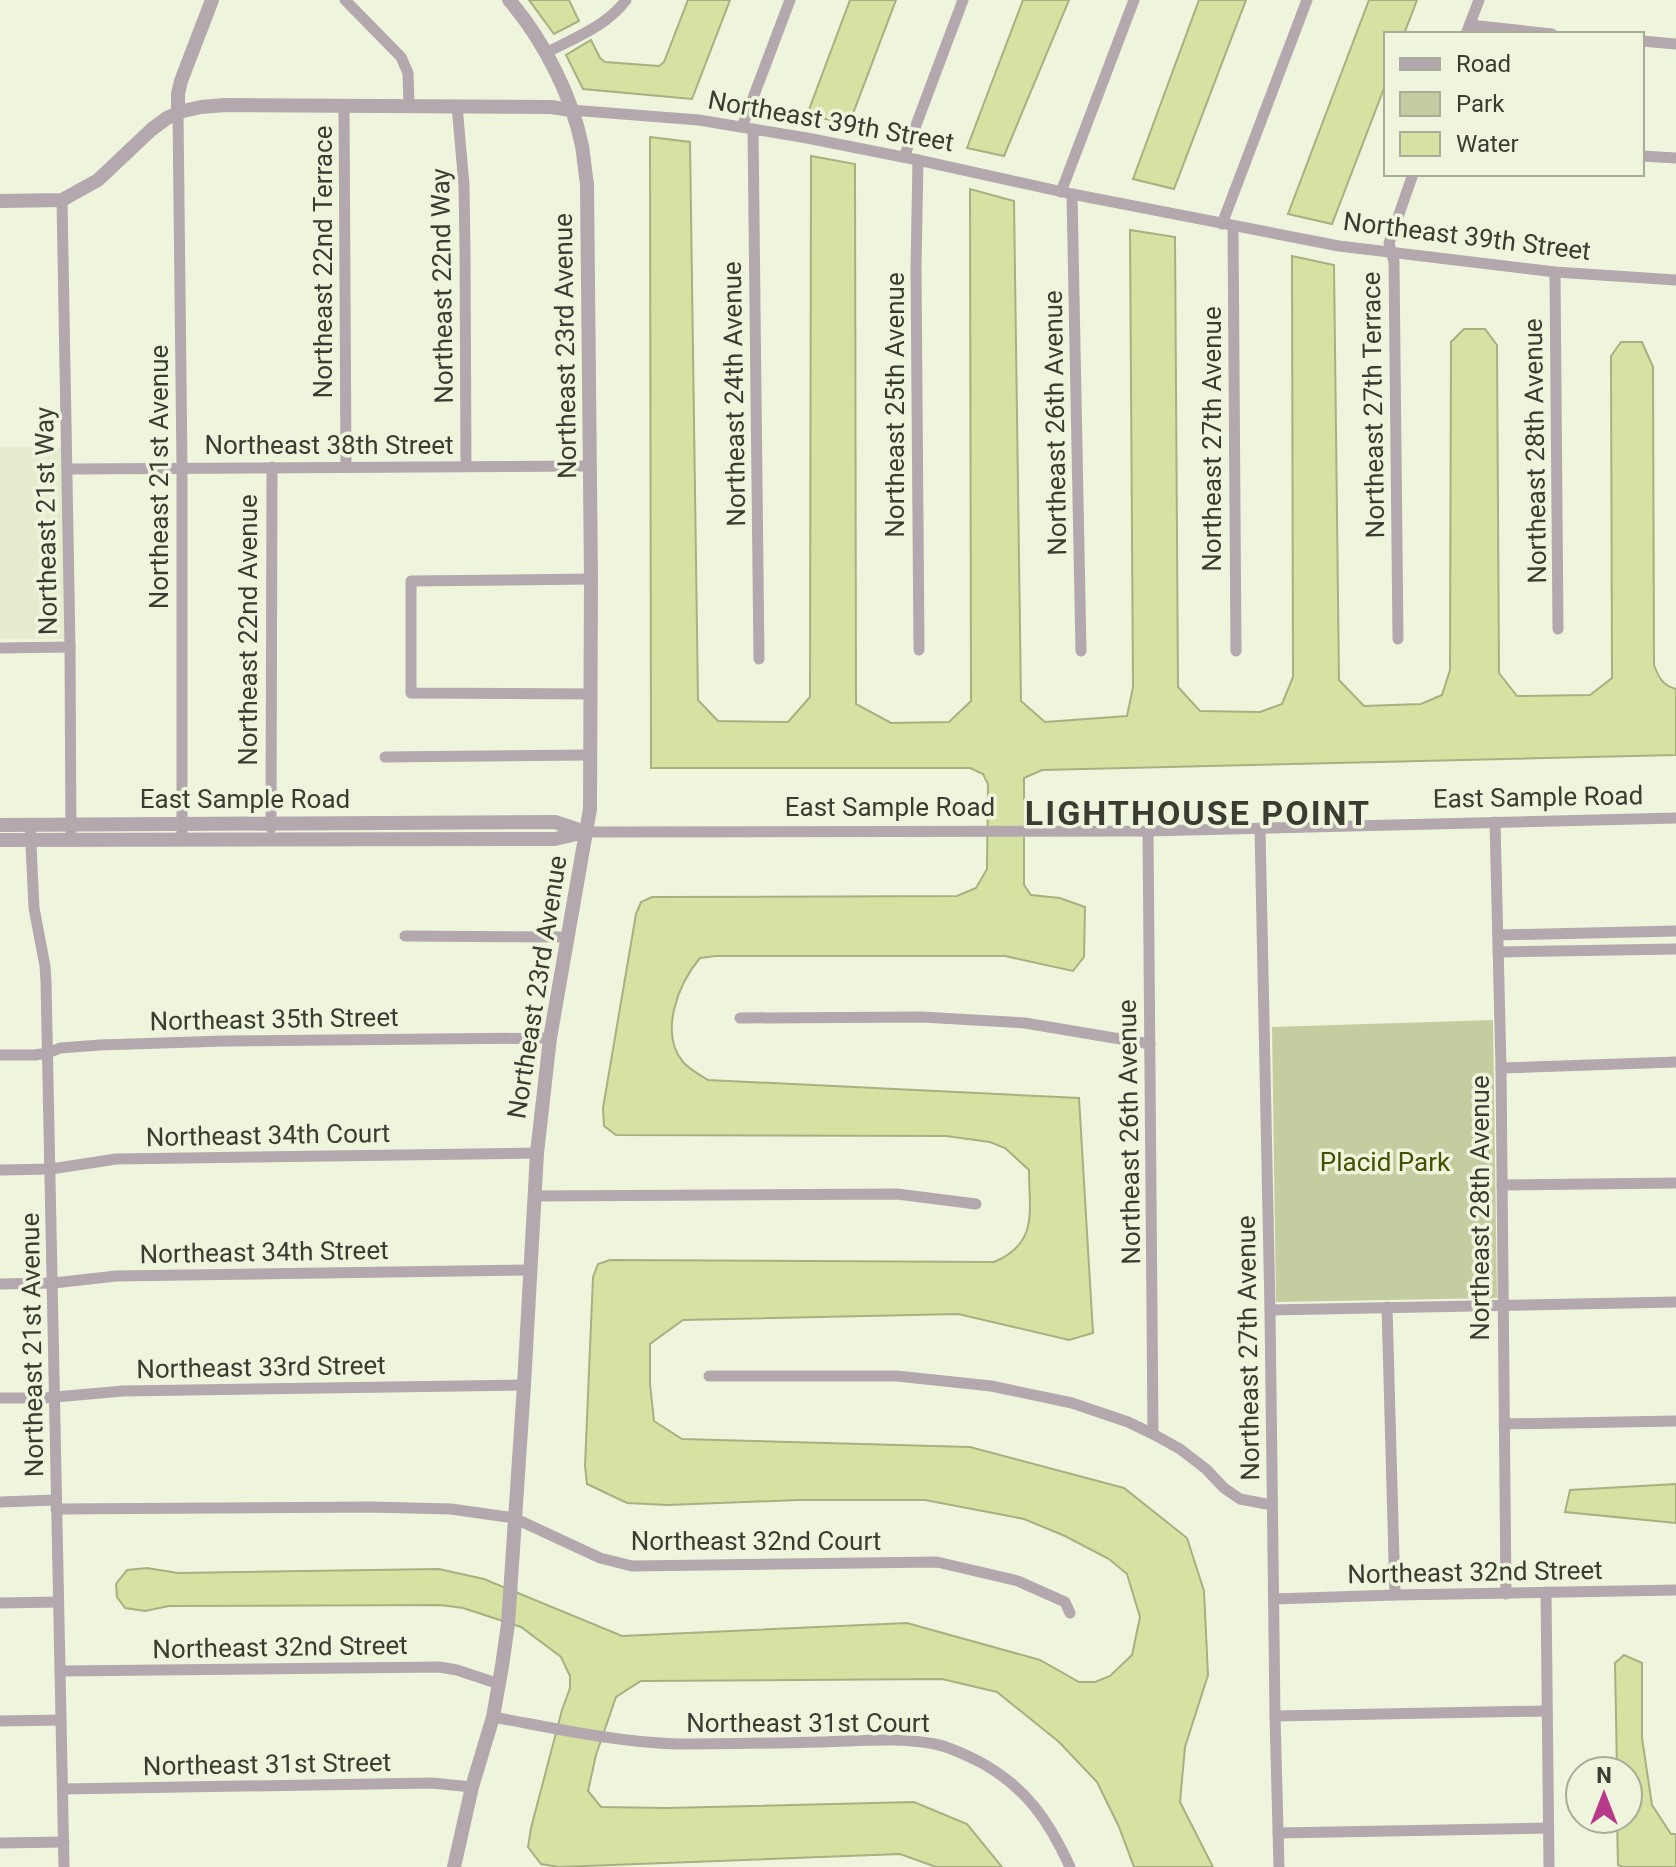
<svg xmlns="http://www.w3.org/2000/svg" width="1676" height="1867" font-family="Roboto,sans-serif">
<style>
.built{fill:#e5eccd}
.green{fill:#c4cda0}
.water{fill:#d6e2a2;stroke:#a7b080;stroke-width:2}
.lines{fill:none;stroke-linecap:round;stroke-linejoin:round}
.minor{stroke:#b3a8ae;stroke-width:11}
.tertiary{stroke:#b3a8ae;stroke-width:14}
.labels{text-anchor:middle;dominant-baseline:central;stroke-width:7;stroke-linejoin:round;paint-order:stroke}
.street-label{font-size:26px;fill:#3a3c32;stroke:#eff5dd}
.park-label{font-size:26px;fill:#454e01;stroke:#eff5dd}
.district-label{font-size:34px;font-weight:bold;letter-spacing:2px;fill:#3a3c32;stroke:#eff5dd}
</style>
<rect width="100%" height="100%" fill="#eff5dd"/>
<rect class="built" x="0" y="447" width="64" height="192"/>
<path class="green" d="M1493,1020l4,278 -221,4 -4,-275z"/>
<g class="water">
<path d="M529,0h40l10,21 -25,13z"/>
<path d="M688,0h42l-38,99 -109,-10 -17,-34 25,-15 9,18 5,4 54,4 5,-4z"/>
<path d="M850,0h46l-47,124 -42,-9z"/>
<path d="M1023,0h46l-65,156 -37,-8z"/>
<path d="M1199,0h47l-72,189 -41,-10z"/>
<path d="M1369,0h48l-13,34h-18v49l-54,141 -44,-10z"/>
<path d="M650,137l40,5 8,558 20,21 70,1 22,-25 1,-541 44,8 1,540 35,19 58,-1 22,-21 -1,-512 44,12 7,500 24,21 82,-6 6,-29 -3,-457 45,7 3,450 22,24 60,1 22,-8 11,-27 -1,-421 42,9 5,415 25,26 57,-2 21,-9 8,-25 1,-328 13,-13h21l12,16 2,328 18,23 73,-1 22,-17 -1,-322 10,-14h21l11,25 1,298c5,13 8,20 22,24v66l-634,15 -18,8v107l7,10 29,3 25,9 -1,50 -11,14 -68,-15h-289l-16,2c-22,26 -41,75 -17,104 6,7 17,13 25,18l371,18 14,235 -24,7 -111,-26 -275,6 -33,24v40l4,37 28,18 288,8 154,41 63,50 17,53 4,84 -23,72 -5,55 33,65h-79l-15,-40 -22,-45 -38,-40 -62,-50 -55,-13 -301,2 -25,16 -20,58 -8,36 13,16 65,1 248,-6 53,22 35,43h-66l-36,-13 -341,13 -18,-3 -13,-17 3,-19 31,-118 8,-22v-12l-9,-19 -40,-30 -58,-19 -23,-3 -271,1 -24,5 -20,-3 -8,-11 -1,-13 11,-14 20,-2 31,5 261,-4 45,10 138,57 285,-13 133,37 39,22h16l15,-6 22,-21 8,-38 -13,-43 -18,-15 -44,-23 -41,-17 -99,-19h-127l-130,5 -41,-2 -40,-19 -2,-18 8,-189 5,-13 12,-4 384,2c45,-19 35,-51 35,-92l-24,-22 -15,-6 -44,-6 -330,-1 -12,-9 -1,-18 33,-194 5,-12 11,-5 305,-1 19,-8 11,-19 1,-85 -5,-10 -13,-6h-319z"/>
<path d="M1676,1484v39l-111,-11 5,-22z"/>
<path d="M1624,1655l18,8v75l10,67 19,29h5v33h-53l-5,-2 -1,-46h11v-48h-11l-2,-108z"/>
</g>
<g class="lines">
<g class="minor">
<path d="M345,0l56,57 7,16 1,32"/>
<path d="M1470,25l82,9"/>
<path d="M1466,34l13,-34"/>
<path d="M1642,41l34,3"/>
<path d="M546,53c28,-15 61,-27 80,-53"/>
<path d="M344,105l2,362"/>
<path d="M457,106l7,79 1,65 1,216"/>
<path d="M571,110l128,10 108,18 111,22 154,34 267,52 216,26 121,8"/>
<path d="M178,113l4,355v372"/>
<path d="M742,127l48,-127"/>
<path d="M753,129l6,530"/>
<path d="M1642,156l34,2"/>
<path d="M904,157l59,-157"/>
<path d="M918,160l-2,108 3,382"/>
<path d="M1061,192l73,-192"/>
<path d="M1072,194l9,457"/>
<path d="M62,200l8,447 1,194"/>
<path d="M1222,224l85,-224"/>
<path d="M1233,226l3,425"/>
<path d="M1555,272l3,357"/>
<path d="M68,469l522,-3"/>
<path d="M591,579l-180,2v112l180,1"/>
<path d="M1398,639l-4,-377 -5,-19 24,-69"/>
<path d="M0,648l70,-1"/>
<path d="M385,757l205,-2"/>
<path d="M1495,822l6,246 5,526"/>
<path d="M30,824l4,84 11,58 1,16 18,885"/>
<path d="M271,828l1,-361"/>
<path d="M1260,828l10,482 5,406 4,151"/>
<path d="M1148,831l5,603"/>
<path d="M585,832l563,-1 528,-13"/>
<path d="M1498,935l178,-4"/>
<path d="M405,936l163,1"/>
<path d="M1498,952l178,-3"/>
<path d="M740,1018l182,-1 103,6 125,21"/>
<path d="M0,1055h35l13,-2 12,-5 40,-3 124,-4 326,-3"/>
<path d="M1501,1068l175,-6"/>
<path d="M0,1170l51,-1 65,-10 421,-6"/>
<path d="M1502,1185l174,-2"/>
<path d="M534,1196l363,-2 79,10"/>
<path d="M0,1284l54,-1 62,-7 414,-6"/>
<path d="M1387,1307l8,288"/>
<path d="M1270,1310l406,-8"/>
<path d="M709,1376h188l94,10 81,17 56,19 25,12 27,15 26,20 18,19 16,11 32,6"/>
<path d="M0,1398h44l79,-7 401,-6"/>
<path d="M1504,1424l172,-3"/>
<path d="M0,1502l56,-2"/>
<path d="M56,1509l315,-2 80,2 63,9 86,40 32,8 305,-4 81,19 47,21 5,11"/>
<path d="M1546,1592l3,275"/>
<path d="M1274,1599l121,-4 281,-5"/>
<path d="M0,1603l58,-1"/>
<path d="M60,1671l379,-4 18,3 42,14"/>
<path d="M1275,1716l271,-5"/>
<path d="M493,1717c61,11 122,25 184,27 49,0 98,-1 147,-2 37,-1 74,-5 111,2 15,3 31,11 45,18 46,25 69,59 90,105"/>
<path d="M0,1721l61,-1"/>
<path d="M63,1789l369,-6 40,4"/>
<path d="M1278,1833l270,-5"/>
<path d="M0,1843l64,-1"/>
</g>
<g class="tertiary">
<path d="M178,113v-19l3,-13 31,-81"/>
<path d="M0,201l62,-1 36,-20 54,-51 15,-11 16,-7 18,-4 24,-2 326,2 20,3"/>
<path d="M0,825l555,-3 30,10"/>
<path d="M0,840l555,-1 30,-7"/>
<path d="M454,1867l18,-80 21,-70 9,-51 6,-42 16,-239 13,-232 13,-115 40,-229 1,-230 -4,-395c-2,-13 -3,-25 -5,-38 -10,-50 -39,-107 -73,-146"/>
</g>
</g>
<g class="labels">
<g class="street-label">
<text transform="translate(831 121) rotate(10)">Northeast 39th Street</text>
<text transform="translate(1467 236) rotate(7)">Northeast 39th Street</text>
<text transform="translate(323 262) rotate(-90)">Northeast 22nd Terrace</text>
<text transform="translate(442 286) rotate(-91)">Northeast 22nd Way</text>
<text transform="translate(565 346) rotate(-91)">Northeast 23rd Avenue</text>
<text transform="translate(734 394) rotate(-91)">Northeast 24th Avenue</text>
<text transform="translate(895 405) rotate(-90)">Northeast 25th Avenue</text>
<text transform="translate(1373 405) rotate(-91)">Northeast 27th Terrace</text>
<text transform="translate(1055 423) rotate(-91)">Northeast 26th Avenue</text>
<text transform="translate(1212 439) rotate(-90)">Northeast 27th Avenue</text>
<text x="329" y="445">Northeast 38th Street</text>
<text transform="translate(1535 451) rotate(-91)">Northeast 28th Avenue</text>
<text transform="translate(159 477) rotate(-90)">Northeast 21st Avenue</text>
<text transform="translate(46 521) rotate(-91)">Northeast 21st Way</text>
<text transform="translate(248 630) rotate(-90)">Northeast 22nd Avenue</text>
<text transform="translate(1538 797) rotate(-1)">East Sample Road</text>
<text x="245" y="799">East Sample Road</text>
<text x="890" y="807">East Sample Road</text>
<text transform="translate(537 987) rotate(-81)">Northeast 23rd Avenue</text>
<text transform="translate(274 1019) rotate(-1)">Northeast 35th Street</text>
<text transform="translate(1129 1132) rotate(-91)">Northeast 26th Avenue</text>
<text transform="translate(268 1135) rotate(-1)">Northeast 34th Court</text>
<text transform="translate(1480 1208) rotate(-90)">Northeast 28th Avenue</text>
<text transform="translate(264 1252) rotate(-1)">Northeast 34th Street</text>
<text transform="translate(32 1345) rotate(-91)">Northeast 21st Avenue</text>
<text transform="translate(1248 1348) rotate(-91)">Northeast 27th Avenue</text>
<text transform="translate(261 1367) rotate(-1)">Northeast 33rd Street</text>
<text x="756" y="1541">Northeast 32nd Court</text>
<text transform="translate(1475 1572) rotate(-1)">Northeast 32nd Street</text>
<text transform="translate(280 1647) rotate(-1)">Northeast 32nd Street</text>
<text x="808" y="1723">Northeast 31st Court</text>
<text transform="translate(267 1764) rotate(-1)">Northeast 31st Street</text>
</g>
<g class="park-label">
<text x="1385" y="1162">Placid Park</text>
</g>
<g class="district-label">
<text x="1198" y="813">LIGHTHOUSE POINT</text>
</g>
</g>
<rect x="1384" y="32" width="260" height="144" fill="#eff5dd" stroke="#a7ab99" stroke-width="2"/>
<rect x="1400" y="58" width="40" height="12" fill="#b3a8ae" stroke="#a7ab99" stroke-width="2"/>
<text x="1456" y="72" font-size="24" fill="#3a3c32">Road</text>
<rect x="1400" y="92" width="40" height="24" fill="#c4cda0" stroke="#a7ab99" stroke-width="2"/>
<text x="1456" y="112" font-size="24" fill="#3a3c32">Park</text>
<rect x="1400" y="132" width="40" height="24" fill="#d6e2a2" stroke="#a7ab99" stroke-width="2"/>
<text x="1456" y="152" font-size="24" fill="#3a3c32">Water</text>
<g transform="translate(1604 1795)"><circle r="38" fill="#eff5dd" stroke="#a7ab99" stroke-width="2"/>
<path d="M0-6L14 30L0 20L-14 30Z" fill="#b73a8a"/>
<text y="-12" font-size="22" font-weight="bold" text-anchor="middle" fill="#3a3c32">N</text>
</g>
</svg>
